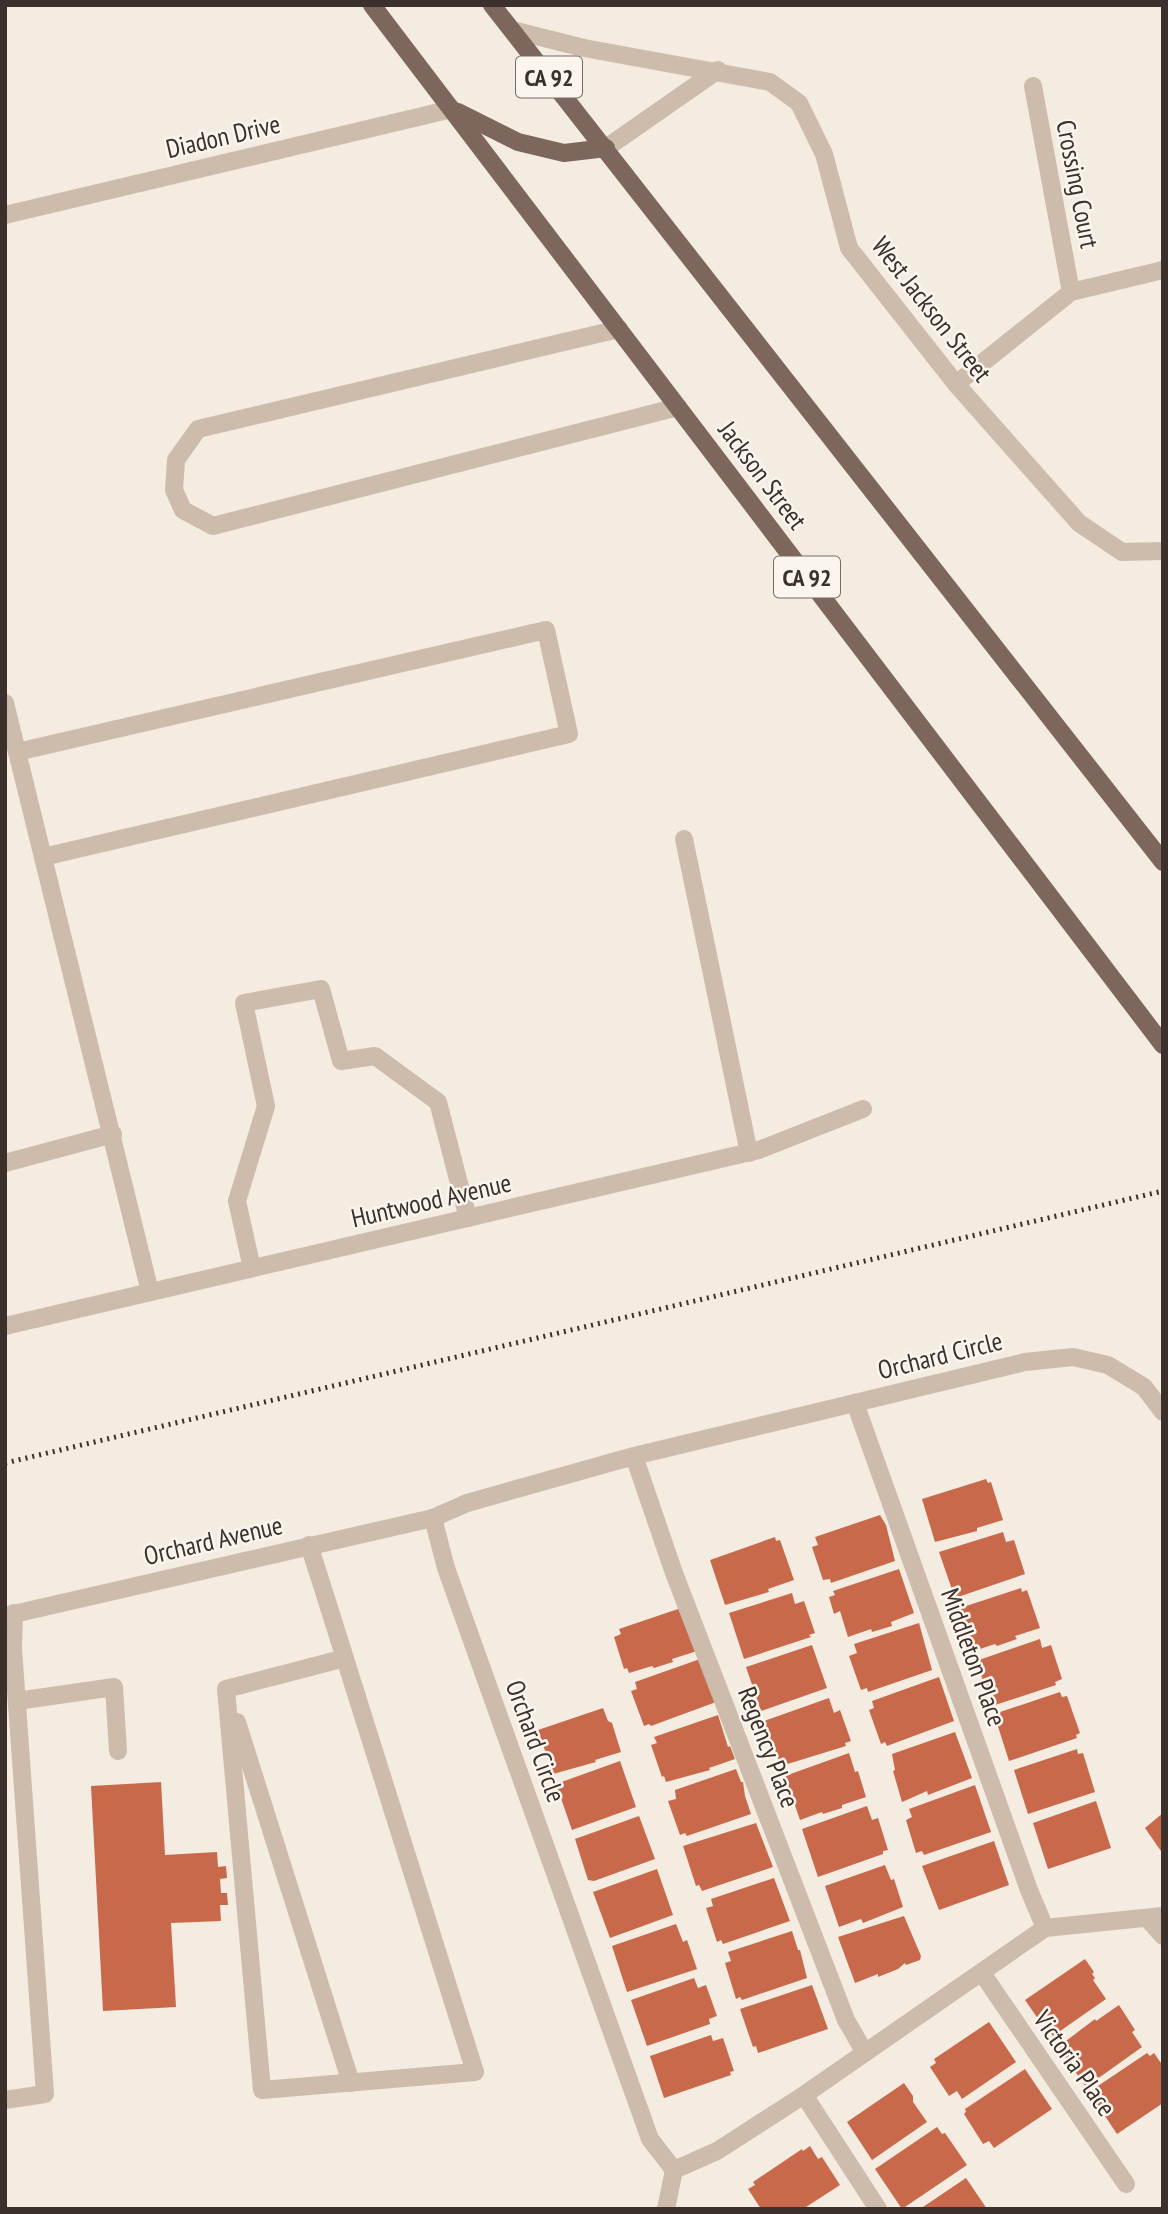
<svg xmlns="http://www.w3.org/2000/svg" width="1168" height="2214" font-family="'PT Sans Narrow',sans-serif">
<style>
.building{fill:#c8694b}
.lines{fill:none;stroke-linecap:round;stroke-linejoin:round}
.service{stroke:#cdbbac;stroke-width:18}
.minor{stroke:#cdbbac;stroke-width:18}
.primary{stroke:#7d675c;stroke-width:18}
.rail{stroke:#3b302b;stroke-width:5;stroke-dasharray:2 5;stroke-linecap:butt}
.labels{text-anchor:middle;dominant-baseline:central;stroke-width:5;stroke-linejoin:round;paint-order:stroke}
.shield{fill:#fbf5ee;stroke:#756b66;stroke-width:2}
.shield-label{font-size:24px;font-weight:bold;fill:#3b302b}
.street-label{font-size:26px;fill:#3b302b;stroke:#fbf5ee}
</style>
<rect width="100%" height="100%" fill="#f4ebe1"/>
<g class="building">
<path d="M986,1479l2,4 3,-1 12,38 -26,8v3l-42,11 -13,-43z"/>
<path d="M880,1515l6,10 9,36 -64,22 -1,-4 -7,1 -11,-33 6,-2 -3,-8z"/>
<path d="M1003,1532l3,10 8,-2 11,34 -70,24 -16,-46z"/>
<path d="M775,1537l1,4 4,-1 14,40 -26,9 1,3 -44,13 -15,-45z"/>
<path d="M899,1569l15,44 -23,9 1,4 -20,6 -1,-3 -23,8 -8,-26 -6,3 -5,-17 6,-2 -2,-4z"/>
<path d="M1021,1588l1,4 5,-2 13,38 -25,8 2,3 -20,7 -2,-2 -21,7 -14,-43z"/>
<path d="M792,1593l3,11 9,-3 11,32 -6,2 2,2 -67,22 -15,-46z"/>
<path d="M681,1608l16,43 -25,8 1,3 -19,6 -2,-2 -23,7 -2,-5 -3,1 -10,-32 7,-3 -2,-5z"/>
<path d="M919,1623l13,47 -64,22 -1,-4 -6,2 -12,-34 8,-3 -3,-9z"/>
<path d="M1040,1639l2,9 9,-3 11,34 -7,3 1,3 -64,21 -16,-45z"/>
<path d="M812,1645l15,43 -66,23 -15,-44z"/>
<path d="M700,1659l16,43 -65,24 -2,-2 -5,2 -13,-35 6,-2 -2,-7z"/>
<path d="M939,1677l15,44 -67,25 -2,-4 -4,2 -12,-34 5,-2 -2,-7z"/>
<path d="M1060,1692l2,5 5,-1 13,37 -4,2 1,3 -68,23 -15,-47z"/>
<path d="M829,1698l5,15 6,-3 11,31 -6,2 1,3 -65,20 -17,-45z"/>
<path d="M603,1708l5,13 4,2 9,29 -26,8 1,2 -43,12 -15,-44z"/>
<path d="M718,1715l10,32 2,-1 5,13 -26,9 1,2 -44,12 -2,-6 -2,1 -11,-32 6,-2 -3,-6z"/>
<path d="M955,1732l17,46 -44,17 -1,-4 -25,11 -9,-31 2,-1 -3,-16z"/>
<path d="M1077,1749l1,5 5,-1 12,39 -67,22 -14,-44z"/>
<path d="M849,1753l6,19 3,-1 8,26 -24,8v3l-19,6 -1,-2 -22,8 -15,-44z"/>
<path d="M620,1761l16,46 -64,23 -16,-46z"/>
<path d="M736,1769l5,13h2l2,14 6,18 -64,22 -2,-3 -5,2 -12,-34 8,-2 -1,-9z"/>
<path d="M161,1782l4,73 52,-3 1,15 8,-1 1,12 -7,1 1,14h6l1,12h-8l1,16 -50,2 5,84 -73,4 -12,-225z"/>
<path d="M975,1785l16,47 -67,23 -2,-4 -6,2 -10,-33 6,-3 -3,-8z"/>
<path d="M1096,1801l15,47 -63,21 -15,-46z"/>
<path d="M867,1806l5,14 6,-2 10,32 -5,1v3l-65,23 -16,-48z"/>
<path d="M1163,1813v41l-18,-26z"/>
<path d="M639,1816l16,43 -61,22 -6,-1 -13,-41z"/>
<path d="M756,1823l17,44 -71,24 -3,-6 -3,1 -13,-40z"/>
<path d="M994,1841l15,44 -70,25 -17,-44z"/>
<path d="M885,1865l6,15 3,-1 9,28 -40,16 -2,-4 -22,8 -14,-41z"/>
<path d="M657,1869l16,46 -63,23 -17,-46z"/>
<path d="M774,1878l16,43 -67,23 -2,-4 -4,2 -11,-34 7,-2 -2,-7z"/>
<path d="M904,1916l17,40 -1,4 -14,5 -1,-2 -7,6 -20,8v-3l-23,9 -17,-46z"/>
<path d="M676,1924l7,18 4,-2 10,29 -70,23 -15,-46z"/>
<path d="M792,1931l6,19h2l7,28 -65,22 -2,-3 -4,2 -11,-36 6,-2 -3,-9z"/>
<path d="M1085,1959l9,13 -2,2 3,4 -2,2 13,19 -53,37 -10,-14 -2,1 -16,-23z"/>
<path d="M694,1978l4,10 8,-3 11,31 -8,3 1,5 -63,22 -16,-46z"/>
<path d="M812,1985l16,44 -70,24 -2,-7 -3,1 -13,-38z"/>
<path d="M1119,2005l16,25 -3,2 10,15 -56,40 -28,-40 37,-28 1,2z"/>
<path d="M989,2022l27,40 -54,37 -5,-8 -8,5 -19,-29 6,-4 -2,-4z"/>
<path d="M711,2035l2,6 10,-3 11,33 -4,1 1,3 -67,23 -14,-42z"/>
<path d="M1147,2053l3,3 4,-3 9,13v37l-46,31 -28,-42z"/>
<path d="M1025,2069l27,40 -58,39 -5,-7 -6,3 -19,-30 2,-2 -1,-3z"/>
<path d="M904,2083l9,13v6l14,20 -55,38 -25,-38z"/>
<path d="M937,2127l5,7 3,-1 22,32 -65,44 -27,-40z"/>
<path d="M810,2146l8,13 4,-2 18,28 -37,24h-42l-13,-20 7,-4 -2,-3 49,-33 1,2z"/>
<path d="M966,2178l21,31h-67z"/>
</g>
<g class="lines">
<g class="service">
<path d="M619,329l-421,100 -22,31 -2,30 9,20 30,16 465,-119"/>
<path d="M5,703l145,589"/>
<path d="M17,752l529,-122 23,104 -526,123"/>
<path d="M684,839l65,314"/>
<path d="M5,1163l108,-29"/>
<path d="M252,1268l-15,-67 29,-95 -22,-103 77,-14 20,72 34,-5 63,46 30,116"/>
<path d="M309,1545l11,34 155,493 -213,18 -36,-401 119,-31"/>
<path d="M17,1701l97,-14 4,64"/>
<path d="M237,1722l114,361"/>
<path d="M5,2100l40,-6 -32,-445 1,-36"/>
</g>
<g class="minor">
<path d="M512,30l72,18 186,34 29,21 25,51 25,94 107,136 123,139 43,29 41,-1"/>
<path d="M1033,86l38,206"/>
<path d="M606,148l112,-78"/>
<path d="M5,215l447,-106"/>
<path d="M956,384l115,-92 92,-22"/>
<path d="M5,1326l754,-176 104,-41"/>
<path d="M855,1403l174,487 16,38"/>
<path d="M634,1456l40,117 172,447 19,33"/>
<path d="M433,1518l13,50 204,571 24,31 43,-19 87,-56 241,-167 118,-12"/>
<path d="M5,1616l428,-98 34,-15 167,-47 391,-94 48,-5 35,8 36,22 19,25"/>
<path d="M1147,1918l16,18"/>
<path d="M982,1973l144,211"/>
<path d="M804,2095l74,114"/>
<path d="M666,2209l8,-39"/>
</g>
<g class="primary">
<path d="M372,5l791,1040"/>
<path d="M492,5l671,857"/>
<path d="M458,112l60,30 46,11 42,-5"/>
</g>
<path class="rail" d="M5,1463l1158,-272"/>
</g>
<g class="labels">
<g class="shield">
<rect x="516" y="56.5" width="66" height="41" rx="5"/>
<rect x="774" y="556.5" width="66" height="41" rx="5"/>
</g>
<g class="shield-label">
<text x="549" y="77">CA 92</text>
<text x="807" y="577">CA 92</text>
</g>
<g class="street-label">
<text transform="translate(223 136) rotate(-13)">Diadon Drive</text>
<text transform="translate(1078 184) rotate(79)">Crossing Court</text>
<text transform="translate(932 309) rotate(52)">West Jackson Street</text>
<text transform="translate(763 475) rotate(53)">Jackson Street</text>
<text transform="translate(431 1200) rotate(-13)">Huntwood Avenue</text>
<text transform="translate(940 1355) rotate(-14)">Orchard Circle</text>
<text transform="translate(213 1540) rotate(-13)">Orchard Avenue</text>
<text transform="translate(974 1657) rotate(70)">Middleton Place</text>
<text transform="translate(536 1741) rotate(70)">Orchard Circle</text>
<text transform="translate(769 1747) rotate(69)">Regency Place</text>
<text transform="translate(1075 2063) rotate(55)">Victoria Place</text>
</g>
</g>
<rect width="1168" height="2214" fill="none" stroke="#3b302b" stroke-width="14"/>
</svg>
